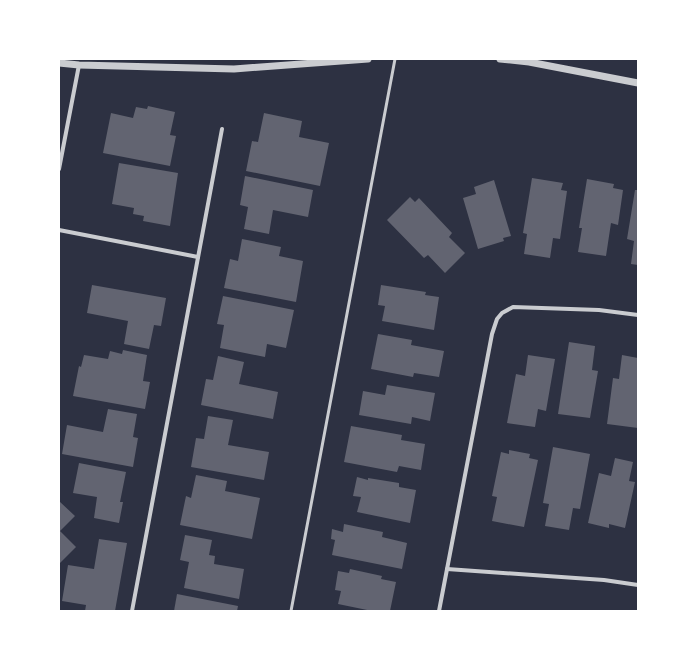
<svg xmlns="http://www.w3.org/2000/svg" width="697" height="670" font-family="Signika,sans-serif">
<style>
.building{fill:#626471}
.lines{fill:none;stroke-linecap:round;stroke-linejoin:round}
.service{stroke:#caccd0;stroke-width:3}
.minor{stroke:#caccd0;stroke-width:4}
.tertiary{stroke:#caccd0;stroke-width:7}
</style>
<rect width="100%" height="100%" fill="#2d3142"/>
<g class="building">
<path d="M148,106l27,6 -5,23 6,1 -6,30 -67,-13 8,-40 22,5 3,-11 11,2z"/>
<path d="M264,113l38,8 -3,16 30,6 -9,43 -74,-15 6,-30 6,1z"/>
<path d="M119,163l59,10 -8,53 -27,-5 1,-5 -11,-2 1,-6 -22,-4z"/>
<path d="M245,176l68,14 -5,27 -35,-7 -4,24 -25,-5 4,-22 -8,-2z"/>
<path d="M532,178l31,5 -2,7 6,1 -7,48 -7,-1 -3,20 -26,-4 3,-20 -4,-1z"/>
<path d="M587,179l27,5 -1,4 10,2 -5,35 -7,-2 -5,33 -28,-4 4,-24h-3z"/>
<path d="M494,180l17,56 -8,2 1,3 -26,8 -15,-51 13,-4 -2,-7z"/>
<path d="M635,190h3v75l-7,-1 3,-23 -7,-2z"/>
<path d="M410,197l5,5 4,-4 33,35 -3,4 16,16 -20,20 -17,-18 -4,3 -37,-38z"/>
<path d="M242,239l39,8 -2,9 24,5 -7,41 -72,-14 6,-29 8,2z"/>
<path d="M92,285l74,13 -5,28 -7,-1 -5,24 -25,-5 4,-23 -41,-8z"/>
<path d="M381,285l45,7 -1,3 14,2 -5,33 -52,-9 3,-15 -7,-1z"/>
<path d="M223,296l71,14 -8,38 -19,-4 -2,13 -45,-9 4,-23 -7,-1z"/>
<path d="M378,334l34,6 -1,5 33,6 -5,26 -25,-4 -1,4 -42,-8z"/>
<path d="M569,342l26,4 -3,24 6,1 -8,47 -32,-4z"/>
<path d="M123,350l24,5 -4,26 7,1 -5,27 -72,-13 6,-30 2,1 3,-12 24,4 2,-8 12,3z"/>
<path d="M528,355l27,4 -9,52 -8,-2 -3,18 -28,-4 9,-49 9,2z"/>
<path d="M622,355l16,3v70l-31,-4 6,-46 6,1z"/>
<path d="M218,356l26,6 -5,22 39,8 -5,27 -72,-14 5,-26 7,1z"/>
<path d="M387,385l48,8 -5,28 -18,-4 -1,7 -52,-9 4,-24 22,4z"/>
<path d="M108,409l29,5 -4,23 5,1 -5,29 -71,-13 5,-29 36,7z"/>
<path d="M208,416l25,4 -5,25 41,7 -5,28 -73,-13 5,-29 8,1z"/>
<path d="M351,426l51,9 -1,5 24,4 -4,26 -22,-4 -2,6 -53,-10z"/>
<path d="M553,447l37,7 -10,55 -7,-1 -4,22 -24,-4 4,-22 -6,-1z"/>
<path d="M509,450l21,4 -1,4 9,2 -14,67 -32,-6 5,-24 -5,-1 9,-44 8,2z"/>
<path d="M615,458l18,4 -4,19 6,1 -10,46 -16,-4v4l-21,-5 11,-50 12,3z"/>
<path d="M79,463l47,9 -6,30h3l-4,21 -25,-5 3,-21 -24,-4z"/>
<path d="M196,475l31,6 -2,10 35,7 -8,41 -72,-14 6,-29 5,2z"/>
<path d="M357,477l11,3v-2l31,5v4l17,3 -6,33 -53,-11 4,-15 -8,-1z"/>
<path d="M59,501l16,15 -15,15 16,16 -17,17z"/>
<path d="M344,524l39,8 -1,5 25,6 -5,26 -70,-14 3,-15 -4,-1 1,-10 11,3z"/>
<path d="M185,535l27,5 -3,15 6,1 -1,8 30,5 -5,30 -55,-11 5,-26 -9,-2z"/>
<path d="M99,539l28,4 -12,68h-30l1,-6 -24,-4 6,-36 26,4z"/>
<path d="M350,569l32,7 -1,3 15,3 -6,29h-18l-34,-7 3,-13 -6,-1 3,-19 11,2z"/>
<path d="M177,594l61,12 -1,5h-63z"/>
</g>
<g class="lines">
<path class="service" d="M291,611l104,-552"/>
<g class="minor">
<path d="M59,169l20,-104"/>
<path d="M59,230l139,27"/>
<path d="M447,569l157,11 34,5"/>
<path d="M132,611l90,-482"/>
<path d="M439,611l53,-277 5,-15 5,-6 11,-6 86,3 39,5"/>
</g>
<g class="tertiary">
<path d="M500,59l29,3 109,21"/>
<path d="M59,63l20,2 155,4 134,-10"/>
</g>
</g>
<rect width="697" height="670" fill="none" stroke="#ffffff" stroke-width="120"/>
</svg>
